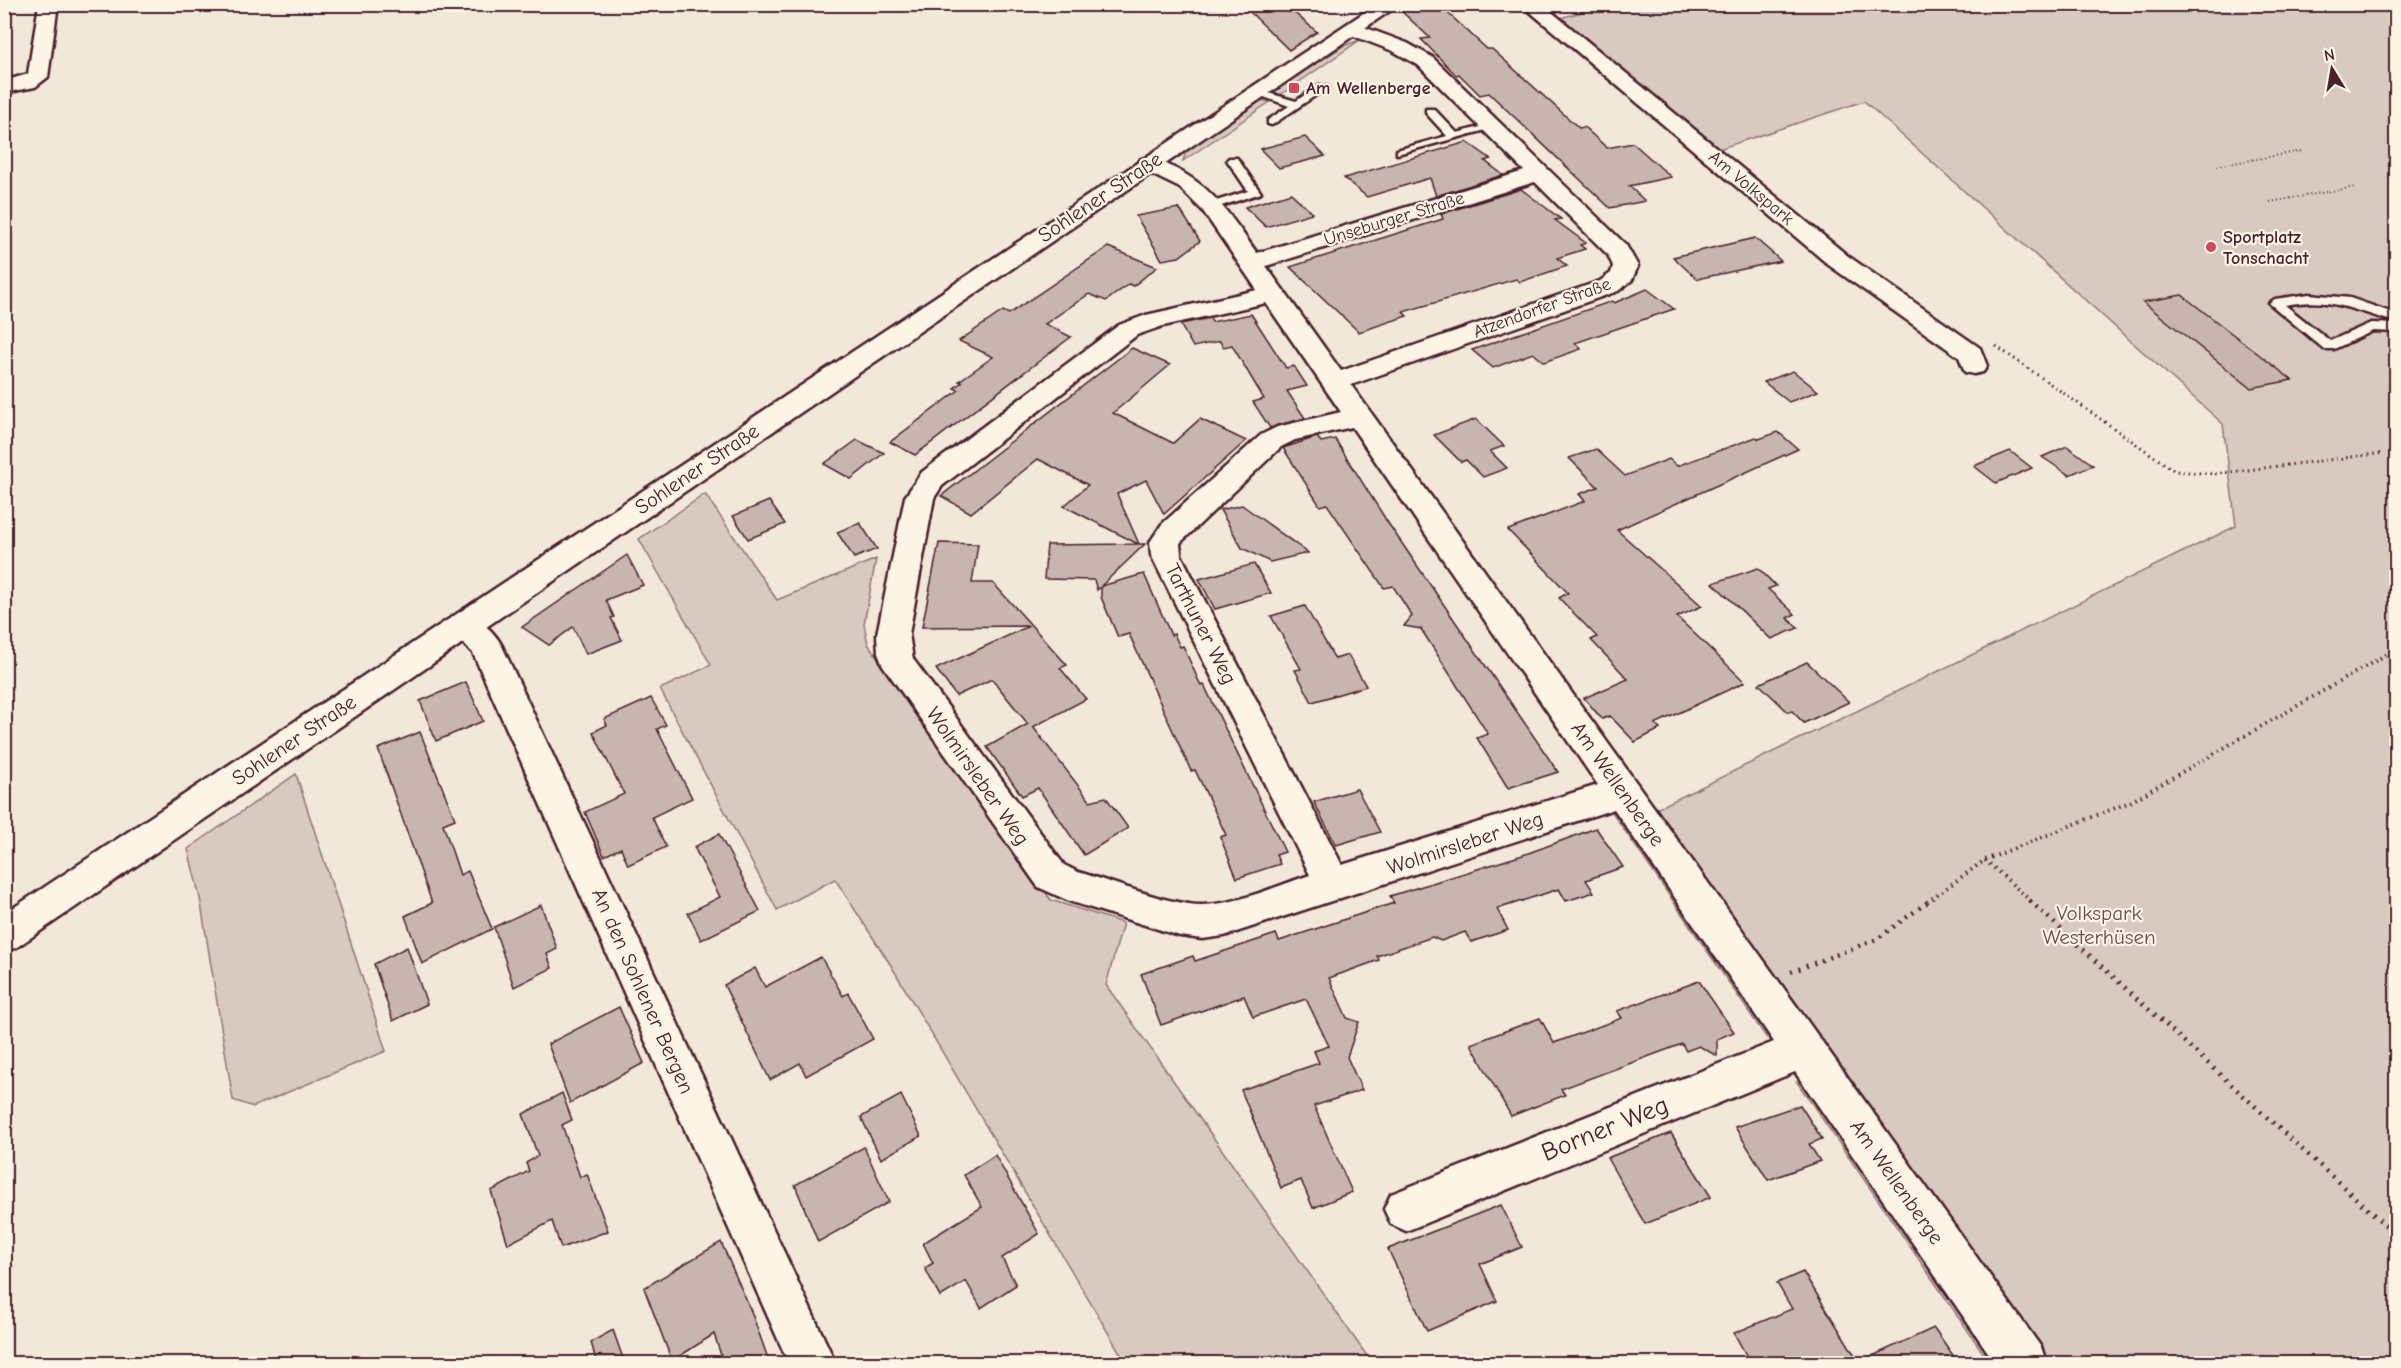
<svg xmlns="http://www.w3.org/2000/svg" width="2401" height="1368" font-family="'Comic Neue',sans-serif">
<style>
.green{fill:#d8cac0;stroke:#917476;stroke-width:1.5}
.building{fill:#c7b6af;stroke:#4a1f2b;stroke-width:1.5}
.lines{fill:none;stroke-linecap:round;stroke-linejoin:round}
.service-casing{stroke:#4a1f2b;stroke-width:5}
.minor-casing{stroke:#4a1f2b;stroke-width:5}
.tertiary-casing{stroke:#4a1f2b;stroke-width:5}
.path-far3{stroke:#4a1f2b;stroke-width:2;stroke-dasharray:1 3;stroke-linecap:butt}
.path-far2{stroke:#4a1f2b;stroke-width:3;stroke-dasharray:1.5 4;stroke-linecap:butt}
.path-far1{stroke:#4a1f2b;stroke-width:4;stroke-dasharray:1.5 4.5;stroke-linecap:butt}
.path{stroke:#4a1f2b;stroke-width:4.5;stroke-dasharray:2 6;stroke-linecap:butt}
.service{fill:#fcf5e5;fill-rule:evenodd}
.minor{fill:#fcf5e5;fill-rule:evenodd}
.tertiary{fill:#fcf5e5;fill-rule:evenodd}
.poi-dot{fill:#d1495b;stroke:#fcf5e5;stroke-width:2}
.labels{text-anchor:middle;dominant-baseline:central;stroke-width:4.5;stroke-linejoin:round;paint-order:stroke}
.far-poi-label{font-size:18px;font-weight:bold;fill:#4a1f2b;stroke:#fcf5e5;text-anchor:start}
.far-street-label{font-size:18px;fill:#4a1f2b;stroke:#fcf5e5}
.street-label{font-size:21px;fill:#4a1f2b;stroke:#fcf5e5}
.park-label{font-size:21px;fill:#6e4a50;stroke:#fcf5e5}
.near-street-label{font-size:26px;fill:#4a1f2b;stroke:#fcf5e5}
</style>
<rect width="100%" height="100%" fill="#f1e8da"/>
<filter id="ink" filterUnits="userSpaceOnUse"><feTurbulence type="fractalNoise" baseFrequency=".0167" numOctaves="2"/><feDisplacementMap in="SourceGraphic" scale="12" xChannelSelector="R" yChannelSelector="G"/><feConvolveMatrix kernelMatrix="1 2 1 2 8 2 1 2 1" color-interpolation-filters="sRGB"/></filter>
<g filter="url(#ink)">
<g class="green">
<path d="M1611,4l785,1v1358h-349l-395,-552 584,-285 -13,-102 -359,-323 -145,48 -163,-130z"/>
<path d="M1360,40l-80,55 -6,-4 69,-45z"/>
<path d="M1259,100l11,2 -87,59 4,-12z"/>
<path d="M705,494l72,106 99,-41 -12,65 4,20 183,256 72,23 -17,62 266,378h-246l-234,-396 -57,-88 -58,31 -117,-221 51,-24 -72,-126z"/>
<path d="M296,774l90,277 -133,56 -20,-7 -33,-202 -12,-49z"/>
<path d="M1610,809l6,3 151,208 -1,17z"/>
<path d="M1797,1082l11,5 198,276h-16z"/>
</g>
<g class="building">
<path d="M1284,4l33,28 -28,18 -40,-39z"/>
<path d="M1402,4h36l49,45h5l87,79 5,-1 23,21 26,-5 38,34 -42,9 16,15 -35,7 -121,-115 -9,2 -21,-21 -3,1 -35,-36 9,-1 -32,-30z"/>
<path d="M1305,137l20,19 -46,12 -19,-19z"/>
<path d="M1467,142l24,17 -6,2 18,14 -67,21 -6,-18 -63,19 -23,-19z"/>
<path d="M1521,189l40,30 -6,1 31,23 -6,2 5,4 -28,9 10,8 -47,16 -4,-3 -113,33 4,4 -48,16 -69,-65 153,-48 -2,-5z"/>
<path d="M1291,193l21,20 -46,14 -21,-20z"/>
<path d="M1179,208l21,33 -21,16 -17,3 -26,-44z"/>
<path d="M1755,238l26,23 -84,18 -24,-22z"/>
<path d="M1108,247l49,20 -24,19 -4,-2 -23,17 -17,-7 -44,30 26,13 -156,118 -25,-13 69,-52 -5,-2 8,-6 -3,-1 34,-24 -34,-16 44,-30 6,3z"/>
<path d="M1647,289l27,20 -99,34 6,6 -37,13 -11,-9 -40,15 -21,-18 140,-49 2,2z"/>
<path d="M2182,295l110,85 -41,8 -108,-86z"/>
<path d="M1251,314l35,54 8,-2 13,20 -20,5 18,27 -35,10 -17,-26 11,-3 -32,-54 -9,2 -3,-6 -27,6 -13,-23 30,-6 2,4z"/>
<path d="M1132,348l38,17 -57,48 60,30 27,-24 46,22 -82,73 -18,-34 -29,14 22,50h6l-44,42 43,-12 27,61 3,-1 6,13 3,-1 18,40 3,-1 81,167 -9,3 4,9 -43,14 -17,-41 6,-2 -31,-65 -4,1 -62,-137 -11,3 -17,-40v-10l-4,3 -3,-10 -50,-1 3,-34 91,-1 -74,-38 24,-21 -50,-26 -67,54 -30,-17z"/>
<path d="M1793,371l25,20 -29,11 -25,-20z"/>
<path d="M1476,419l28,27 -14,5 17,17 -24,9 -17,-17 -5,2 -27,-27z"/>
<path d="M1778,432l20,17 -181,81 85,76 -25,11 68,65 -90,42 5,5 -25,13 -25,-26 -8,3 -18,-21 44,-19 -37,-39 6,-3 -38,-39 9,-5 -60,-63 77,-29 -6,-7 19,-7 -29,-29 27,-9 29,27 44,-17 8,7 79,-29 3,2z"/>
<path d="M1317,437l4,5 14,-3 53,84 170,249 -50,16 -31,-50 11,-4 -67,-105 -17,-3 8,-10 -19,-30 -9,2 -57,-84 -7,2 -37,-58z"/>
<path d="M857,440l27,13 -33,26 -27,-15z"/>
<path d="M2067,446l26,19 -24,10 -27,-18z"/>
<path d="M2010,451l22,17 -36,15 -22,-17z"/>
<path d="M769,501l16,23 -37,15 -15,-23z"/>
<path d="M1242,505l66,48 -38,9 -28,-14 -22,-38z"/>
<path d="M860,523l17,26 -23,9 -17,-26z"/>
<path d="M939,543l39,1 -6,39h21l74,82 -7,3 26,31 -53,28 57,74 16,-4 22,31 -44,27 -46,-67 -16,8 -35,-49 41,-23 -36,-45 -36,17 -20,-27 93,-43 -107,1z"/>
<path d="M627,555l16,30 -37,15 8,17 -3,1 11,22 -36,14 -13,-27 -24,18 -27,-18z"/>
<path d="M1254,564l17,29 -56,16 -16,-30z"/>
<path d="M1758,568l18,18 -8,3 27,25 -8,4 11,10 -27,11 -58,-56z"/>
<path d="M1305,606l30,53 13,-4 18,31 -54,16 -17,-32 6,-1 -30,-53z"/>
<path d="M1807,662l42,40 -45,21 -12,-12 -4,1 -29,-28z"/>
<path d="M466,682l17,39 -47,20 -16,-40z"/>
<path d="M651,698l15,27 -9,4 35,69 -40,19 14,30 -38,18 -7,-17 -17,8 -19,-44 39,-18 -31,-62 14,-7 -3,-6z"/>
<path d="M420,732l35,87 -12,5 17,51 8,-4 24,58 -70,35 -17,-48 27,-13 -54,-154z"/>
<path d="M1357,789l23,43 -44,13 -22,-43z"/>
<path d="M1596,828l27,39 -37,13 8,12 -28,9 -7,-12 -62,20 11,21 -37,12 -6,-10 -24,9 -9,-4 -55,19 2,4 -50,18 18,40 12,4 -12,35 15,33 -48,16 38,86 -39,16 -12,-28 -20,8 -40,-98 78,-27 -5,-12 15,-5 -23,-47 -53,18 -9,-21 -83,29 -20,-51 52,-18 2,5 81,-27 3,7 115,-38 -4,-7 133,-41z"/>
<path d="M719,834l41,77 -59,29 -13,-27 32,-16 -26,-50z"/>
<path d="M541,905l16,44 -10,5 5,14 -38,19 -20,-60z"/>
<path d="M407,947l20,57 -34,17 -19,-57z"/>
<path d="M821,957l22,39 5,-3 25,46 -67,37 -6,-13 -30,17 -46,-95 31,-17 10,19z"/>
<path d="M1699,981l35,51 -17,7v17l-18,-10 -13,5 -4,-7 -121,45 4,6 -54,21 -40,-72 69,-26 14,25 68,-25 -5,-7z"/>
<path d="M619,1007l25,56 -74,40 -22,-59z"/>
<path d="M562,1093l10,27 -10,5 18,52 7,-3 21,57 -47,17 -9,-27 -44,23 -17,-53 38,-20 -3,-8 12,-7 -15,-42z"/>
<path d="M901,1095l20,41 -40,23 -20,-42z"/>
<path d="M1800,1105l22,34 -13,5 11,17 -52,19 -33,-53z"/>
<path d="M1671,1133l40,64 -66,27 -38,-66z"/>
<path d="M864,1147l25,55 -71,40 -23,-57z"/>
<path d="M995,1155l44,79 -37,24 14,27 -35,23 -15,-27 -26,16 -15,-29 8,-5 -10,-20 59,-36 -18,-32z"/>
<path d="M1501,1205l21,42 -42,17 17,37 -70,30 -39,-82z"/>
<path d="M721,1242l30,69 19,53h-46l-10,-30 -42,27 -28,-73z"/>
<path d="M1803,1272l56,90 75,-34 25,36h-208l-17,-31 58,-24 -15,-26z"/>
<path d="M613,1330l12,34h-28l-6,-22z"/>
</g>
<g class="lines">
<defs>
<g id="service">
<path d="M1319,85l9,2 -56,38 -4,-1v-4l21,-14 -36,-13 5,-3 38,11z"/>
<path d="M1426,109h8l23,24 35,-9 5,3 -100,27v-4l50,-14 -21,-23z"/>
<path d="M1229,158h8l24,35 -46,15h-8v-4l41,-13 -21,-31z"/>
<path d="M2309,294l41,4 46,16v8c-42,-11 -65,-26 -111,-17l45,36 41,-18 25,1v8l-23,-1 -39,18h-10l-55,-46 6,-4z"/>
</g>
<g id="minor">
<path d="M39,4h19l-10,73 -13,10 -31,6v-12l24,-7z"/>
<path d="M1521,4h21l306,252 132,92 7,18 -4,6 -9,2 -9,-2 -6,-15 -129,-91z"/>
<path d="M1353,23l54,20 25,14 194,188 12,21 -6,14 -14,11 -267,94 690,962 6,17h-51l-201,-292 -389,159 -15,-7 -7,-15 7,-15 383,-152 -160,-233 -390,127 -22,3 -22,-3 -111,-35 -31,-14 -156,-223 -4,-11 -1,-19 28,-137 17,-25 197,-147 27,-10 111,-25 -54,-79 -23,-23 -39,-19 -3,-5 3,-5c12,-3 20,2 31,8 42,20 58,49 85,86l267,-82 -106,-106 -25,-14 -47,-18 -3,-4 3,-4zM1535,182l73,73 5,11 -2,7 -11,8 -259,90 -75,-105zM1266,303l75,109 -64,15 -16,8 -99,89 -12,18 1,13 159,320c-34,11 -71,29 -107,30 -30,1 -93,-24 -125,-33l-14,-7 -151,-206 -4,-25 25,-136 8,-12 195,-151 26,-9zM1352,427l246,358 -256,80 -161,-310 -1,-12 101,-96 14,-7z"/>
<path d="M464,614c16,5 30,17 38,32l334,718h-47l-316,-711 -20,-19 -5,-8 5,-8z"/>
</g>
<path id="tertiary" d="M1377,4h23l-1383,943 -13,5v-38z"/>
</defs>
<use href="#service" class="service-casing"/>
<use href="#minor" class="minor-casing"/>
<use href="#tertiary" class="tertiary-casing"/>
<g class="path-far3">
<path d="M2217,166l85,-15"/>
<path d="M2270,202l85,-15"/>
</g>
<path class="path-far2" d="M1996,346l179,125 40,3 169,-21"/>
<g class="path-far1">
<path d="M1985,860l47,42"/>
<path d="M1927,902l58,-42 145,-58 266,-153"/>
</g>
<g class="path">
<path d="M2030,901l366,334"/>
<path d="M1791,972l86,-33 52,-38"/>
</g>
<use href="#service" class="service"/>
<use href="#minor" class="minor"/>
<use href="#tertiary" class="tertiary"/>
</g>
</g>
<g class="poi-dot">
<rect x="1288" y="82" width="12" height="12" rx="3"/>
<circle cx="2211" cy="247" r="6"/>
</g>
<g class="labels">
<g class="far-poi-label">
<text x="1306" y="88">Am Wellenberge</text>
<text x="2223" y="237">Sportplatz<tspan x="2223" dy="21">Tonschacht</tspan></text>
</g>
<g class="far-street-label">
<text transform="translate(1751 188) rotate(40)">Am Volkspark</text>
<text transform="translate(1394 219) rotate(-17)">Unseburger Straße</text>
<text transform="translate(1542 308) rotate(-20)">Atzendorfer Straße</text>
</g>
<g class="street-label">
<text transform="translate(1100 197) rotate(-34)">Sohlener Straße</text>
<text transform="translate(697 469) rotate(-34)">Sohlener Straße</text>
<text transform="translate(1201 624) rotate(63)">Tarthuner Weg</text>
<text transform="translate(294 740) rotate(-34)">Sohlener Straße</text>
<text transform="translate(978 776) rotate(55)">Wolmirsleber Weg</text>
<text transform="translate(1618 784) rotate(55)">Am Wellenberge</text>
<text transform="translate(1465 843) rotate(-18)">Wolmirsleber Weg</text>
<text transform="translate(643 991) rotate(66)">An den Sohlener Bergen</text>
<text transform="translate(1897 1182) rotate(55)">Am Wellenberge</text>
</g>
<g class="park-label">
<text x="2099" y="913">Volkspark<tspan x="2099" dy="24">Westerhüsen</tspan></text>
</g>
<g class="near-street-label">
<text transform="translate(1605 1129) rotate(-22)">Borner Weg</text>
</g>
</g>
<rect width="2401" height="1368" fill="none" stroke="#fcf5e5" stroke-width="24"/>
<rect x="12" y="12" width="2377" height="1344" fill="none" stroke="#4a1f2b" stroke-width="2" filter="url(#ink)"/>
<g transform="translate(2332 69) rotate(349)" stroke="#fcf5e5" stroke-width="4.5" paint-order="stroke">
<path d="M0-4.5L10 22L0 15L-10 22Z" fill="#4a1f2b"/>
<text y="-9" font-size="16" font-weight="bold" text-anchor="middle" fill="#4a1f2b">N</text>
</g>
</svg>
